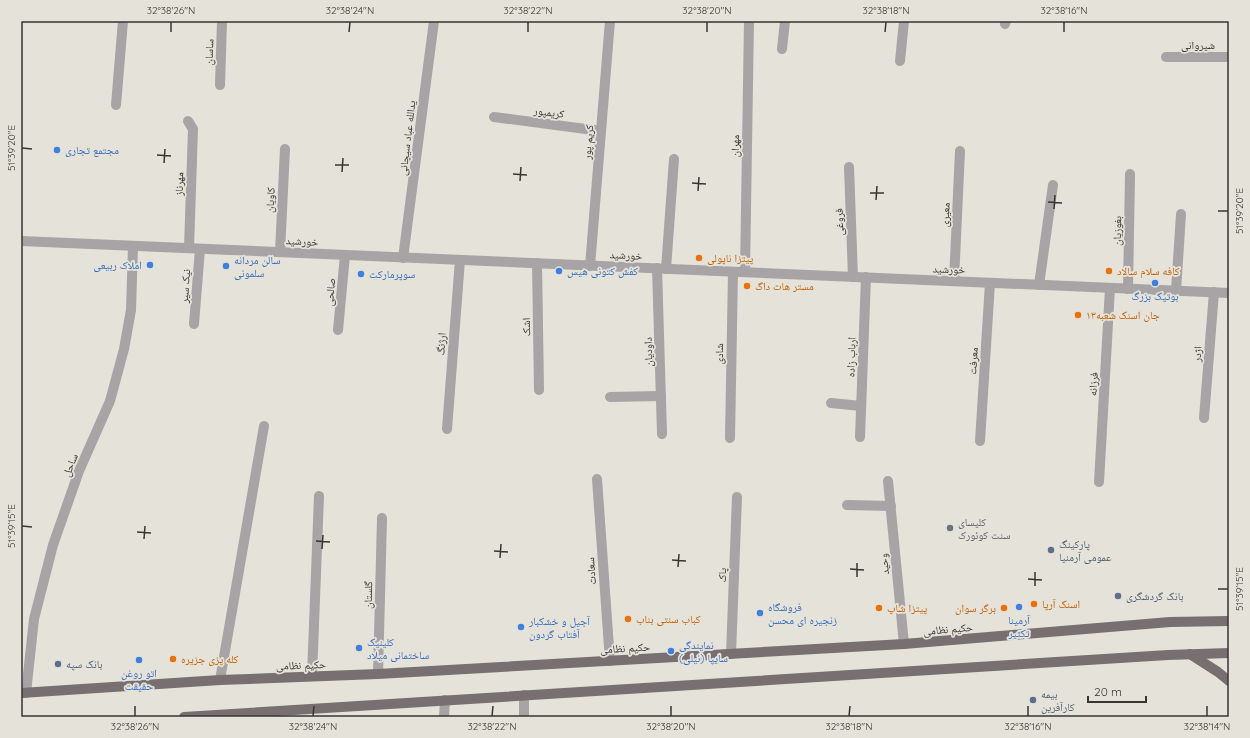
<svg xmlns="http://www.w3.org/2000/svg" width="1250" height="738" font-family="Quicksand,'Noto Naskh Arabic',sans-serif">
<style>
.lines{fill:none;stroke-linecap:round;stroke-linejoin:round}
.minor{stroke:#a8a3a4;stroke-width:10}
.major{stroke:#776f70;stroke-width:10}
.ticks{fill:none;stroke:#373633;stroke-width:1.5}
.shop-dot{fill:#3f7fe0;stroke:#e5e2d9;stroke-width:1.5}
.food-dot{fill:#e8710a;stroke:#e5e2d9;stroke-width:1.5}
.worship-dot{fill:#6b7280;stroke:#e5e2d9;stroke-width:1.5}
.service-dot{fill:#5c6f8a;stroke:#e5e2d9;stroke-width:1.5}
.labels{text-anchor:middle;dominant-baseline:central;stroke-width:3.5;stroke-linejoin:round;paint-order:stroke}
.street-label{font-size:11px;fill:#373633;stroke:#e5e2d9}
.shop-label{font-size:11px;fill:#366cbe;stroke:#e5e2d9;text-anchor:start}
.food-label{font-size:11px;fill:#c56008;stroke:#e5e2d9;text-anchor:start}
.worship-label{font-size:11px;fill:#5b616d;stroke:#e5e2d9;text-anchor:start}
.service-label{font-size:11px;fill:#4e5e75;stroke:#e5e2d9;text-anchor:start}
.neatline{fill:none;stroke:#373633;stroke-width:1.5}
.ticks-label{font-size:10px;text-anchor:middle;fill:#373633}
</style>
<rect width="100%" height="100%" fill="#e5e2d9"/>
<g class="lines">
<g class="minor">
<path d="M1005,24l1,-3"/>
<path d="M782,49l3,-28"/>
<path d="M1166,57h63"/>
<path d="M900,61l4,-40"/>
<path d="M220,85l2,-64"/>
<path d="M116,105l7,-84"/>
<path d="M494,117l107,14"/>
<path d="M188,121l5,8 -4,119"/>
<path d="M849,167l4,110"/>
<path d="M21,241l1208,52"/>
<path d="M280,252l5,-103"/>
<path d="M403,258l31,-237"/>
<path d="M537,263l2,127"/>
<path d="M590,266l20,-245"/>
<path d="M657,268l5,166"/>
<path d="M666,269l8,-110"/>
<path d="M745,272l4,-251"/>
<path d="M954,281l6,-130"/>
<path d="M1039,285l14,-100"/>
<path d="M1128,289l2,-115"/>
<path d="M1176,291l5,-77"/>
<path d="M194,324l6,-75"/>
<path d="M338,330l7,-75"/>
<path d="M610,397l51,-1"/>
<path d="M831,403l30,3"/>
<path d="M1204,418l10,-126"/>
<path d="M447,429l13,-169"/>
<path d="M860,437l6,-160"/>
<path d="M730,438l3,-166"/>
<path d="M980,441l10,-158"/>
<path d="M597,479l13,182"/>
<path d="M888,481l16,163"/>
<path d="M1099,482l11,-194"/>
<path d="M847,505l44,1"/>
<path d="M731,654l6,-157"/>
<path d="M378,674l4,-156"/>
<path d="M312,676l7,-180"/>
<path d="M220,680l44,-254"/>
<path d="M26,693l8,-74 19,-74 26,-74 31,-70 14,-52 7,-39 2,-64"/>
<path d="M524,695v22"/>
<path d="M444,717l1,-17"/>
</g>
<g class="major">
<path d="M1190,654l28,18 11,9"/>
<path d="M21,693l199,-13 158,-6 526,-30 266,-22 59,-1"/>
<path d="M184,717l984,-62 61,-2"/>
</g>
</g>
<path class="ticks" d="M171,32v-10M349,32l1,-10M528,32v-10M707,32v-10M885,32l1,-10M1064,32v-10M22,148l10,1M157,155l14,1M164,163l1,-14M335,165h14M342,172l1,-14M513,174l14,1M520,181l1,-14M692,183l14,1M698,191l1,-14M870,193h14M876,200l1,-14M1048,202l14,1M1054,209l1,-14M1218,211h10M22,526l10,1M137,532l14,1M144,539l1,-13M316,541l14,1M322,549l1,-14M494,551l14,1M500,558l1,-14M672,560l14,1M678,567l1,-13M850,569l14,1M857,577v-14M1028,579l14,1M1035,586v-14M1218,589h10M135,716v-10M313,716l1,-10M492,716l1,-10M671,716v-10M849,716l1,-10M1028,716v-10M1207,716v-10"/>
<g class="shop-dot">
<circle cx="57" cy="150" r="4"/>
<circle cx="150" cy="265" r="4"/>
<circle cx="226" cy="266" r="4"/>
<circle cx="559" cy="271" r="4"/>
<circle cx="361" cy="274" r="4"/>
<circle cx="1155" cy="283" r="4"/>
<circle cx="1019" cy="607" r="4"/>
<circle cx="760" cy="613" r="4"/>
<circle cx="521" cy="627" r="4"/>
<circle cx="359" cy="648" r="4"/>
<circle cx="671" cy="651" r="4"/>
<circle cx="139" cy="660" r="4"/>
</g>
<g class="food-dot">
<circle cx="699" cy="258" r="4"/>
<circle cx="1109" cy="271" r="4"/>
<circle cx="747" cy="286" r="4"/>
<circle cx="1078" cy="315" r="4"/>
<circle cx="1034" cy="604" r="4"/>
<circle cx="879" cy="608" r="4"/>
<circle cx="1004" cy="608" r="4"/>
<circle cx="628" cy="619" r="4"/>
<circle cx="173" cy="659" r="4"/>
</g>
<circle class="worship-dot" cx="950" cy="528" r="4"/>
<g class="service-dot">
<circle cx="1051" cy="550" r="4"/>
<circle cx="1118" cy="596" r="4"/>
<circle cx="58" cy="664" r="4"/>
<circle cx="1033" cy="700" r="4"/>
</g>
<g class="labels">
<g class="street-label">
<text x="1198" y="45">شیروانی</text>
<text transform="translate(209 52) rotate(-88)">ساسان</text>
<text transform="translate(549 112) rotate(7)">کریمپور</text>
<text transform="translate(407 138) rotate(-83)">یدالله عباد سیچانی</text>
<text transform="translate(588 142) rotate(-85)">کریم پور</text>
<text transform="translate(735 146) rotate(-89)">مهران</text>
<text transform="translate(179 184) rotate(-88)">مهرناز</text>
<text transform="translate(270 200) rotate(-87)">کاویان</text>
<text transform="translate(945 215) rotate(-87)">معیری</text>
<text transform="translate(839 222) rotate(-92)">فروغی</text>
<text transform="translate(1117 231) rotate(-89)">بغوزیان</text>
<text transform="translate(302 241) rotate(3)">خورشید</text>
<text transform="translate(626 255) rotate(3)">خورشید</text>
<text transform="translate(949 269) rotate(2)">خورشید</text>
<text transform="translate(185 286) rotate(-86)">نیک سیر</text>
<text transform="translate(330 292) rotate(-85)">صالحی</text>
<text transform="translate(526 327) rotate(-91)">اشک</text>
<text transform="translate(441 344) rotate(-86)">ارژنگ</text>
<text transform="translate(648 352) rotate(-92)">داودیان</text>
<text transform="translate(719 354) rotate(-89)">شادی</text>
<text transform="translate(1197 354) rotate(-85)">اژدر</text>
<text transform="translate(851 357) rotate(-88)">ارباب زاده</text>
<text transform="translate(973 361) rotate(-86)">معرفت</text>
<text transform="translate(1093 384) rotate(-87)">فرزانه</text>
<text transform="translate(70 465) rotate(-68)">ساحل</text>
<text transform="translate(884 564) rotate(-95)">وحید</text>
<text transform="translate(591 571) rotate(-94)">سعادت</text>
<text transform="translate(722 575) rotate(-88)">پاک</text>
<text transform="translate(368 595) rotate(-89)">گلستان</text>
<text transform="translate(948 629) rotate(-5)">حکیم نظامی</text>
<text transform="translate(625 648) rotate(-3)">حکیم نظامی</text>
<text transform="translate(301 665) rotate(-2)">حکیم نظامی</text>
</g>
<g class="shop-label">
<text x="65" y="150">مجتمع تجاری</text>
<text x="234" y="260">سالن مردانه<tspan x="234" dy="13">سلمونی</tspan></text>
<text x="142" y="265" text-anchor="end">املاک ربیعی</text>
<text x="567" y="271">کفش کتونی هیس</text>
<text x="369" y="274">سوپرمارکت</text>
<text x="1155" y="296" text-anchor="middle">بوتیک بزرگ</text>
<text x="768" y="607">فروشگاه<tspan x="768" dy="13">زنجیره ای محسن</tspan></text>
<text x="1019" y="620" text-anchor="middle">آرمینا<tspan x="1019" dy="13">تکثیر</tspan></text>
<text x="529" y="621">آجیل و خشکبار<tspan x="529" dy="13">آفتاب گردون</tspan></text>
<text x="367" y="642">کلینیک<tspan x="367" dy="13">ساختمانی میلاد</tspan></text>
<text x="679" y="645">نمایندگی<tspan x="679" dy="13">سایپا (نیلی)</tspan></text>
<text x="139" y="673" text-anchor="middle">اتو روغن<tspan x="139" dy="13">حقیقت</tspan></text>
</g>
<g class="food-label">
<text x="707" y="258">پیتزا ناپولی</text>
<text x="1117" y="271">کافه سلام سالاد</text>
<text x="755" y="286">مستر هات داگ</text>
<text x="1086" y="315">جان اسنک شعبه۱۳</text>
<text x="1042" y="604">اسنک آرپا</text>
<text x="887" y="608">پیتزا شاپ</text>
<text x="996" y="608" text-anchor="end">برگر سوان</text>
<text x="636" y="619">کباب سنتی بناب</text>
<text x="181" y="659">کله پزی جزیره</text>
</g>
<g class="worship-label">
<text x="958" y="522">کلیسای<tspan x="958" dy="13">سنت کوئورک</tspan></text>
</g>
<g class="service-label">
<text x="1059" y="544">پارکینگ<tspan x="1059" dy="13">عمومی آرمنیا</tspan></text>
<text x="1126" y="596">بانک گردشگری</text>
<text x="66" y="664">بانک سپه</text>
<text x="1041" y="694">بیمه<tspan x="1041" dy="13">کارآفرین</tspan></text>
</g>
</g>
<rect width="1250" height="738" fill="none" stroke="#e5e2d9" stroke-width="44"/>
<path d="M1088 696v6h58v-6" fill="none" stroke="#373633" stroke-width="2"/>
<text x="1094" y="696" font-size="12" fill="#373633" stroke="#e5e2d9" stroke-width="3" paint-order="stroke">20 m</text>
<rect x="22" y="22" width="1206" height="694" class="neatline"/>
<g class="ticks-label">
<text x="171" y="14">32°38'26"N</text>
<text x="350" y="14">32°38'24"N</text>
<text x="528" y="14">32°38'22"N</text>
<text x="707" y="14">32°38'20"N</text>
<text x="886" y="14">32°38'18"N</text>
<text x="1064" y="14">32°38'16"N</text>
<text transform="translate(11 148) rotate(-90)" y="4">51°39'20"E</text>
<text transform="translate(1239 211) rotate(-90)" y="4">51°39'20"E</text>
<text transform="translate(11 526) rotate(-90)" y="4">51°39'15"E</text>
<text transform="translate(1239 589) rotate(-90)" y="4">51°39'15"E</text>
<text x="135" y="730">32°38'26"N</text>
<text x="313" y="730">32°38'24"N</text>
<text x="492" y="730">32°38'22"N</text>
<text x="671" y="730">32°38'20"N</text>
<text x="849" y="730">32°38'18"N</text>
<text x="1028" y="730">32°38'16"N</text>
<text x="1207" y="730">32°38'14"N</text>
</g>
</svg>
